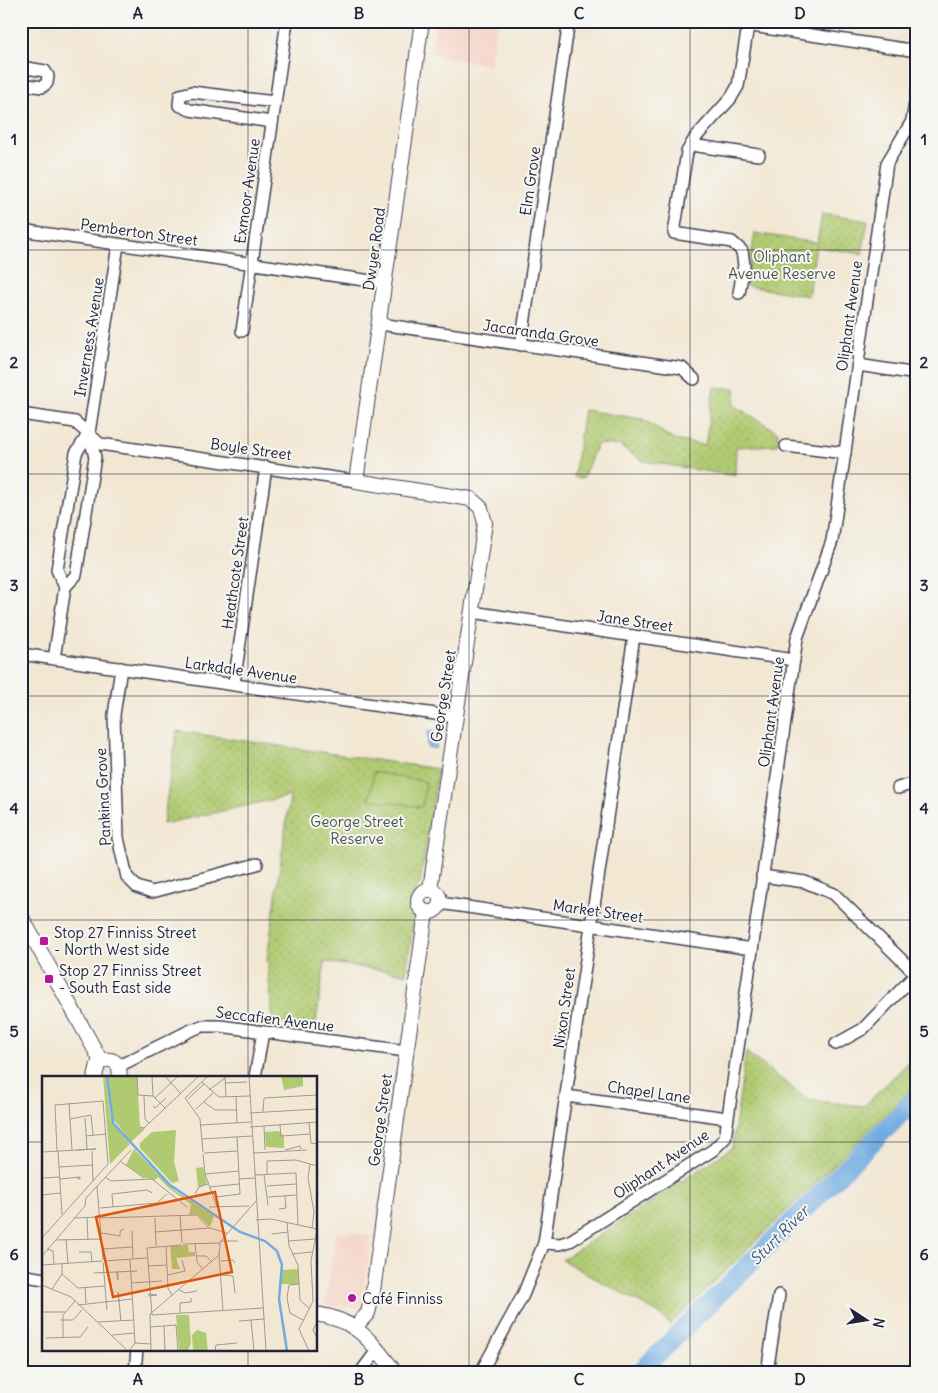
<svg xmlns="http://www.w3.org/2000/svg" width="938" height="1393" font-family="Delius,sans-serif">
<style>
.built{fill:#f6d2c4}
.grass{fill:url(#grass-dots);stroke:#697656}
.garden{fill:#b0ca71;stroke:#697656}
.water{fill:url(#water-ripples);stroke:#49668e}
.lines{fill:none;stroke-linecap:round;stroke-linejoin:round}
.river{stroke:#70abe1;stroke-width:19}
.minor-casing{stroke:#414052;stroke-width:14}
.tertiary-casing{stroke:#414052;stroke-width:16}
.minor{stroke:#fff;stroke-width:11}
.tertiary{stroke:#fff;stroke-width:14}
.grid{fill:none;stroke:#22223b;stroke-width:1;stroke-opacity:0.55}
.poi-dot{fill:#b5179e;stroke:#f6f6f2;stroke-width:2}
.labels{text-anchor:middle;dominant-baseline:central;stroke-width:4;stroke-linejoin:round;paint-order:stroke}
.street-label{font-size:15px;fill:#22223b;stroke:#f6f6f2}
.park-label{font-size:15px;fill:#4d544b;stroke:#f6f6f2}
.poi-label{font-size:15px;fill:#22223b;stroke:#f6f6f2;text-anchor:start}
.water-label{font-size:16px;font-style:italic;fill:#41597d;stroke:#f6f6f2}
.inset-river{fill:none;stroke:#70abe1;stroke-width:2.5}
.inset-road{fill:none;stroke:#9f9896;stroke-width:1}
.view{fill:#de560e;fill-opacity:0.15;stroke:#de560e;stroke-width:2.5}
.inset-edge{fill:none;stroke:#22223b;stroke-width:2.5}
.neatline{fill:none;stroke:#22223b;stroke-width:2}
.grid-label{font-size:16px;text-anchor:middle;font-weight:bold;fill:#22223b}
</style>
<defs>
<pattern id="grass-dots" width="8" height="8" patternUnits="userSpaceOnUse" patternTransform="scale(1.25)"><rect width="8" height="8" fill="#b0ca71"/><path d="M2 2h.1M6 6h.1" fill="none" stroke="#97ad63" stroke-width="1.8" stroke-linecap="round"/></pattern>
<pattern id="water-ripples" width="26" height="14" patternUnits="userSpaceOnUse" patternTransform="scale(1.25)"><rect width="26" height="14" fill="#70abe1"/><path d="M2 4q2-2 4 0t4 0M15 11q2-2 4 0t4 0" fill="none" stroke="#5c8bb8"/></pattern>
</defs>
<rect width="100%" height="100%" fill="#f6f6f2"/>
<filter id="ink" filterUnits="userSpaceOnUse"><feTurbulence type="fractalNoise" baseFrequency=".02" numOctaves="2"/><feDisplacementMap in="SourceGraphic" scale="10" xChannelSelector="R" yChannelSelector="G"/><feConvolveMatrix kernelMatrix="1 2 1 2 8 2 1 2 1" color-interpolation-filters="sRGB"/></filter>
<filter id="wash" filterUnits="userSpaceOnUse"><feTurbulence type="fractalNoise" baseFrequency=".0096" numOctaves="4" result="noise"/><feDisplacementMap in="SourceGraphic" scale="20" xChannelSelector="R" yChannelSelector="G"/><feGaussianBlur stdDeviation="1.12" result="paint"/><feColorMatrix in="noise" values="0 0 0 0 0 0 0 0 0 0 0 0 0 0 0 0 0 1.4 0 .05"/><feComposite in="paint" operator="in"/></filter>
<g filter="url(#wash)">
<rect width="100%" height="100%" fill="#f2e7d3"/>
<g class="built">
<path d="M436,21h61l-7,44 -59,-10z"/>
<path d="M336,1231l36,5 -11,73 -36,-5z"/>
</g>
<g class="grass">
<path d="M822,214l46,7 -6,33 -46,-7 -8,49 -62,-10 9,-53 62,10z"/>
<path d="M714,387l22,2 -2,16 44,27 -1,13 -41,2 -1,29 -92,-15 -19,-12 -1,-3 -26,-2 -14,34 -9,-1 10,-67 59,9 31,21 31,5z"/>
<path d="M177,731l261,38 -18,115c-7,7 -9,19 -5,28l-9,62 -81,-12 -10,66 -42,-7 -6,-62 23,-163 -127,28z"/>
<path d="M746,1052l62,48 56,6 53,-52v30l-247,241 -12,-12 -96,-53 170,-112z"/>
</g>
<path class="garden" d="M374,772l52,10 -4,25 -53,-8z"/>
<path class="water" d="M428,731l11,1 -3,17 -9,-2z"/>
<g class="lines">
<path class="river" d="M640,1372l277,-274"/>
</g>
</g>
<g filter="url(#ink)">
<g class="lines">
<defs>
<g id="minor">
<path d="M719,21l198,30"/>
<path d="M21,67l24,4 3,5 -1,7 -5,4 -21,-3"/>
<path d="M272,122l-82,-12 -11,-5 1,-10 12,-3 83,10"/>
<path d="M691,145l68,10"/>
<path d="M21,230l364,53"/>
<path d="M739,293l5,-28 -2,-14 -10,-9 -58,-9 13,-81 8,-14 36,-40 7,-12 10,-60"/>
<path d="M380,324l302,44 12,11"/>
<path d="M242,331l45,-310"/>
<path d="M521,345l48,-324"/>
<path d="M858,365l59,9"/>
<path d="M21,414l54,8 25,22 256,37"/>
<path d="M786,446l59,7"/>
<path d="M65,587l11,-12 19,-118 -6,-22"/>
<path d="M472,612l322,48"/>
<path d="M21,654l435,63"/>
<path d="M54,659l11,-72 -8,-17 19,-117 13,-20 29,-188"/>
<path d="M121,668l-7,47 4,123 9,39 10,10 15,5 105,-28"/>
<path d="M234,683l32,-216"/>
<path d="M898,788l19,-6"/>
<path d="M762,876l43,6 29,12 82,80"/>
<path d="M440,903l312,46"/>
<path d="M836,1044l27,-15 54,-56"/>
<path d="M119,1066l70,-35 13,-5h18l186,25"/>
<path d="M255,1077l8,-45"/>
<path d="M566,1096l161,22"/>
<path d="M544,1243l16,1 10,-3 143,-91 12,-12 72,-500 35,-97 55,-378 25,-42 5,-29"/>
<path d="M21,1275l23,4"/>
<path d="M135,1372l2,-23"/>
<path d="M361,1372l17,-23"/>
<path d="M481,1372l42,-77 21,-52 90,-607"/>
<path d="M767,1372l12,-77"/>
<path d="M915,1372l2,-2"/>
</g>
<g id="tertiary">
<path d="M422,21l-66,460 115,18 10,9 4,15 -55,366"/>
<circle cx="429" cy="901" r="11"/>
<path d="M21,916l80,145"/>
<path d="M95,1077l3,-13c7,-6 15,-6 21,2l1,11"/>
<path d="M316,1314c41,6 55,27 79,58"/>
<path d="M355,1327l13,-14 5,-22 53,-379"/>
</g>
</defs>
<use href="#minor" class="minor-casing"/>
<use href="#tertiary" class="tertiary-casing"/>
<use href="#minor" class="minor"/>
<use href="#tertiary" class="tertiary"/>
</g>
</g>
<path class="grid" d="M248,21v1056M469,21v1351M690,21v1351M21,250h896M21,474h896M21,696h896M21,920h896M21,1142h23M316,1142h601M248,1349v23"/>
<g class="poi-dot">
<rect x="39" y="936" width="10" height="10" rx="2.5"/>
<rect x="44" y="974" width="10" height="10" rx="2.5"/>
<circle cx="352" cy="1298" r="5"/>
</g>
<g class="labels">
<g class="street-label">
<text transform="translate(530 181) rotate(-82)">Elm Grove</text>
<text transform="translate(247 191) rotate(-82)">Exmoor Avenue</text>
<text transform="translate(139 232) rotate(8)">Pemberton Street</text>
<text transform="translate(374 249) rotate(-82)">Dwyer Road</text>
<text transform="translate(849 316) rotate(-82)">Oliphant Avenue</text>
<text transform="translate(541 333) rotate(8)">Jacaranda Grove</text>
<text transform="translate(89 337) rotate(-81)">Inverness Avenue</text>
<text transform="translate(251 449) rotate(8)">Boyle Street</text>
<text transform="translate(235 573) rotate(-82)">Heathcote Street</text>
<text transform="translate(635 621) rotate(8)">Jane Street</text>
<text transform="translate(241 670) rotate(8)">Larkdale Avenue</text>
<text transform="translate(443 696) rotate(-81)">George Street</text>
<text transform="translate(771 712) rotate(-82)">Oliphant Avenue</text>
<text transform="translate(103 797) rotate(-93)">Pankina Grove</text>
<text transform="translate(598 911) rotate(8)">Market Street</text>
<text transform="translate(564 1008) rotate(-82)">Nixon Street</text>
<text transform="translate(275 1019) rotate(7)">Seccafien Avenue</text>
<text transform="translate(649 1092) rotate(8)">Chapel Lane</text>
<text transform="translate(380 1120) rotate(-82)">George Street</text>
<text transform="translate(661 1164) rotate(-34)">Oliphant Avenue</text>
</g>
<g class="park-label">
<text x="782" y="256">Oliphant<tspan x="782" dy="17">Avenue Reserve</tspan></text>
<text x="357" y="821">George Street<tspan x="357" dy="17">Reserve</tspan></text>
</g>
<g class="poi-label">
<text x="54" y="932">Stop 27 Finniss Street<tspan x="54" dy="17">- North West side</tspan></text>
<text x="59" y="970">Stop 27 Finniss Street<tspan x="59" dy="17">- South East side</tspan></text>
<text x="362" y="1298">Café Finniss</text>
</g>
<g class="water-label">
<text transform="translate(779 1235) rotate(-45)">Sturt River</text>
</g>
</g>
<g transform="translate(42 1076)">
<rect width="275" height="275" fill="#f2e7d3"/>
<path d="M61,0h3l5,45 19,23 -20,20zM66,0h29l3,51 5,2 -14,13 -18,-23zM134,54l-2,32 5,19 -7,2 -32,-35v-5l12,-11zM237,55l5,6v11l-18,-1 -1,-15zM92,73l40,41 40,26 -4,11 -13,-13 -8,1 2,-11 -21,-15 -12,-12 -3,3 -10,-2 -19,-13zM161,91l4,17 -9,3 -2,-19zM146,169l1,7h6v4l-19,2 4,11h-8l-2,-23zM256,193l1,15h-19l2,-14z" fill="#b0ca71"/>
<path d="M239,0h22v10l-19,4zM134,239h13l2,28 -3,8h-9zM155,254l9,3 2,18h-15l-1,-16z" fill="#b0ca71"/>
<path class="inset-river" d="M65,0l6,47 57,62 70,47 25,9 12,10 5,14 -3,34 8,52"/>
<path class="inset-road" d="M95,0l1,19 15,1 12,12M110,0l1,20M123,0l16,18M183,0l1,21M207,0l17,275M160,6l17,15 31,-1M183,7l22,-1M167,14l16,-12M102,20l1,23 4,4M194,20l1,27M113,22l23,-22M146,23l16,-15M162,26l11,8h21M27,27l3,47M111,30l2,2 11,-10M154,33l17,-16M221,36l1,-14 53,-3M208,37l67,-4M43,42l2,31M28,43l21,-4 2,20M267,47l2,20 6,1M159,49l50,-3M238,49l1,11 29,-2M222,50l1,24M98,51l4,1 55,-52M208,51l67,-5M44,60l20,-2M160,63l50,-3M243,74l15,-4 1,3M16,75l4,63M50,75l1,31M0,76l53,-3h1l-20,1M161,76l-3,-33 -15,-21 23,-22M162,77l33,-2M211,77l54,-3M161,78l2,20 12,33M78,85l24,17M268,88l-2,14 6,34 -2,16M17,91l34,-2M163,98l34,-3M225,98v-13l29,-1 21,6M213,99l41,-2 2,52M222,99l4,30M63,101l6,4 41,-2 35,28M0,102l17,-1M18,103l20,-2v2l-3,-1M197,103l16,-1M55,110l6,74M225,110l29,-2M167,111l30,-3M153,118l4,-7 9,-3M0,119l18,-2M174,121l24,-3 -3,-57M226,121l29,-2M71,131l-1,-13 35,-4 5,3M167,131l40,-1M58,132l57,-5 10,-9M237,133l7,-1 -1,-12M138,140l2,27M32,142l26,-1M45,142l1,22M58,142l97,-3 12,13M113,142l1,28M214,144l15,-1 46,10M245,147l2,23 9,19 2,35 9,8M90,155l1,28M113,156l54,-4 18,5M59,157l19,3v-5l4,-2M230,158l16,-2M0,162l66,-74 -5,-63 -48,4 2,46M24,163l2,24M14,164l46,-1M179,165h17M246,165l27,-2M141,168l37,-1M153,168l2,18 5,6M139,169l-34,3 5,67 111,-7M124,170l2,42 4,7M5,173l6,2 1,13M60,173l31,-2M37,176h12l1,10M250,178l20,-2M177,179l4,56M0,180l43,-50 1,-8 45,-48M154,180h10l5,5M88,183l5,84M62,185l43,-3M179,185l12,-1 2,3M61,186l4,48M20,188v10l16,14 27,-2M0,189l60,-4M106,190l19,-1M74,196l2,8v-8M52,197l43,-2M126,199l17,-4 -3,-11M180,199l11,1 2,17M89,207l31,-2M257,208l-10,1 -2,13 3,15 13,7M0,209l29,12 57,54M43,211l1,16M10,213l10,-15M137,214l6,3 12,-2M106,218l9,1 -9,1M77,226l-1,-10 3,29M36,229l54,-6M0,236h23M138,237v-10l11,-1v-4M18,244h13l9,-10M209,244l3,31M197,245l25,-2M56,246l36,-2M275,246l-4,8 4,8M122,250l1,25M108,251l26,-2 2,26M70,259l23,-2M21,261v-22l12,-14M4,262l34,-1 8,-10M87,275l6,-8 16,1M109,275l-1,-37 69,-59 1,-13 36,-41M173,275l1,-6 21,-2M267,275l-10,-22 14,-28 -2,-40 6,-31"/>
<path class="view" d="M173,116l17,80 -119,25 -17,-80z"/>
<rect width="275" height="275" class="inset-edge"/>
</g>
<rect width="938" height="1393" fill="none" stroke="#f6f6f2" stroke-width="55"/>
<g transform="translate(866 1320) rotate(102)" stroke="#f6f6f2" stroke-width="4" paint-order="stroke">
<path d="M0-4L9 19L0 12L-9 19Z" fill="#22223b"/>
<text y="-8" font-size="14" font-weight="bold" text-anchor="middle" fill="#22223b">N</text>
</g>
<rect x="28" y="28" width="882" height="1338" class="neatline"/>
<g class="grid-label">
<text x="138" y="19">A</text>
<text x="359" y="19">B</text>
<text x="579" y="19">C</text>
<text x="800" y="19">D</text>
<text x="14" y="145">1</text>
<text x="924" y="145">1</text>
<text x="14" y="368">2</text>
<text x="924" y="368">2</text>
<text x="14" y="591">3</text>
<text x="924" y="591">3</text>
<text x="14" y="814">4</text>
<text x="924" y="814">4</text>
<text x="14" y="1037">5</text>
<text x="924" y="1037">5</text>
<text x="14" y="1260">6</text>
<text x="924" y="1260">6</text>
<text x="138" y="1385">A</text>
<text x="359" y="1385">B</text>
<text x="579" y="1385">C</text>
<text x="800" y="1385">D</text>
</g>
</svg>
